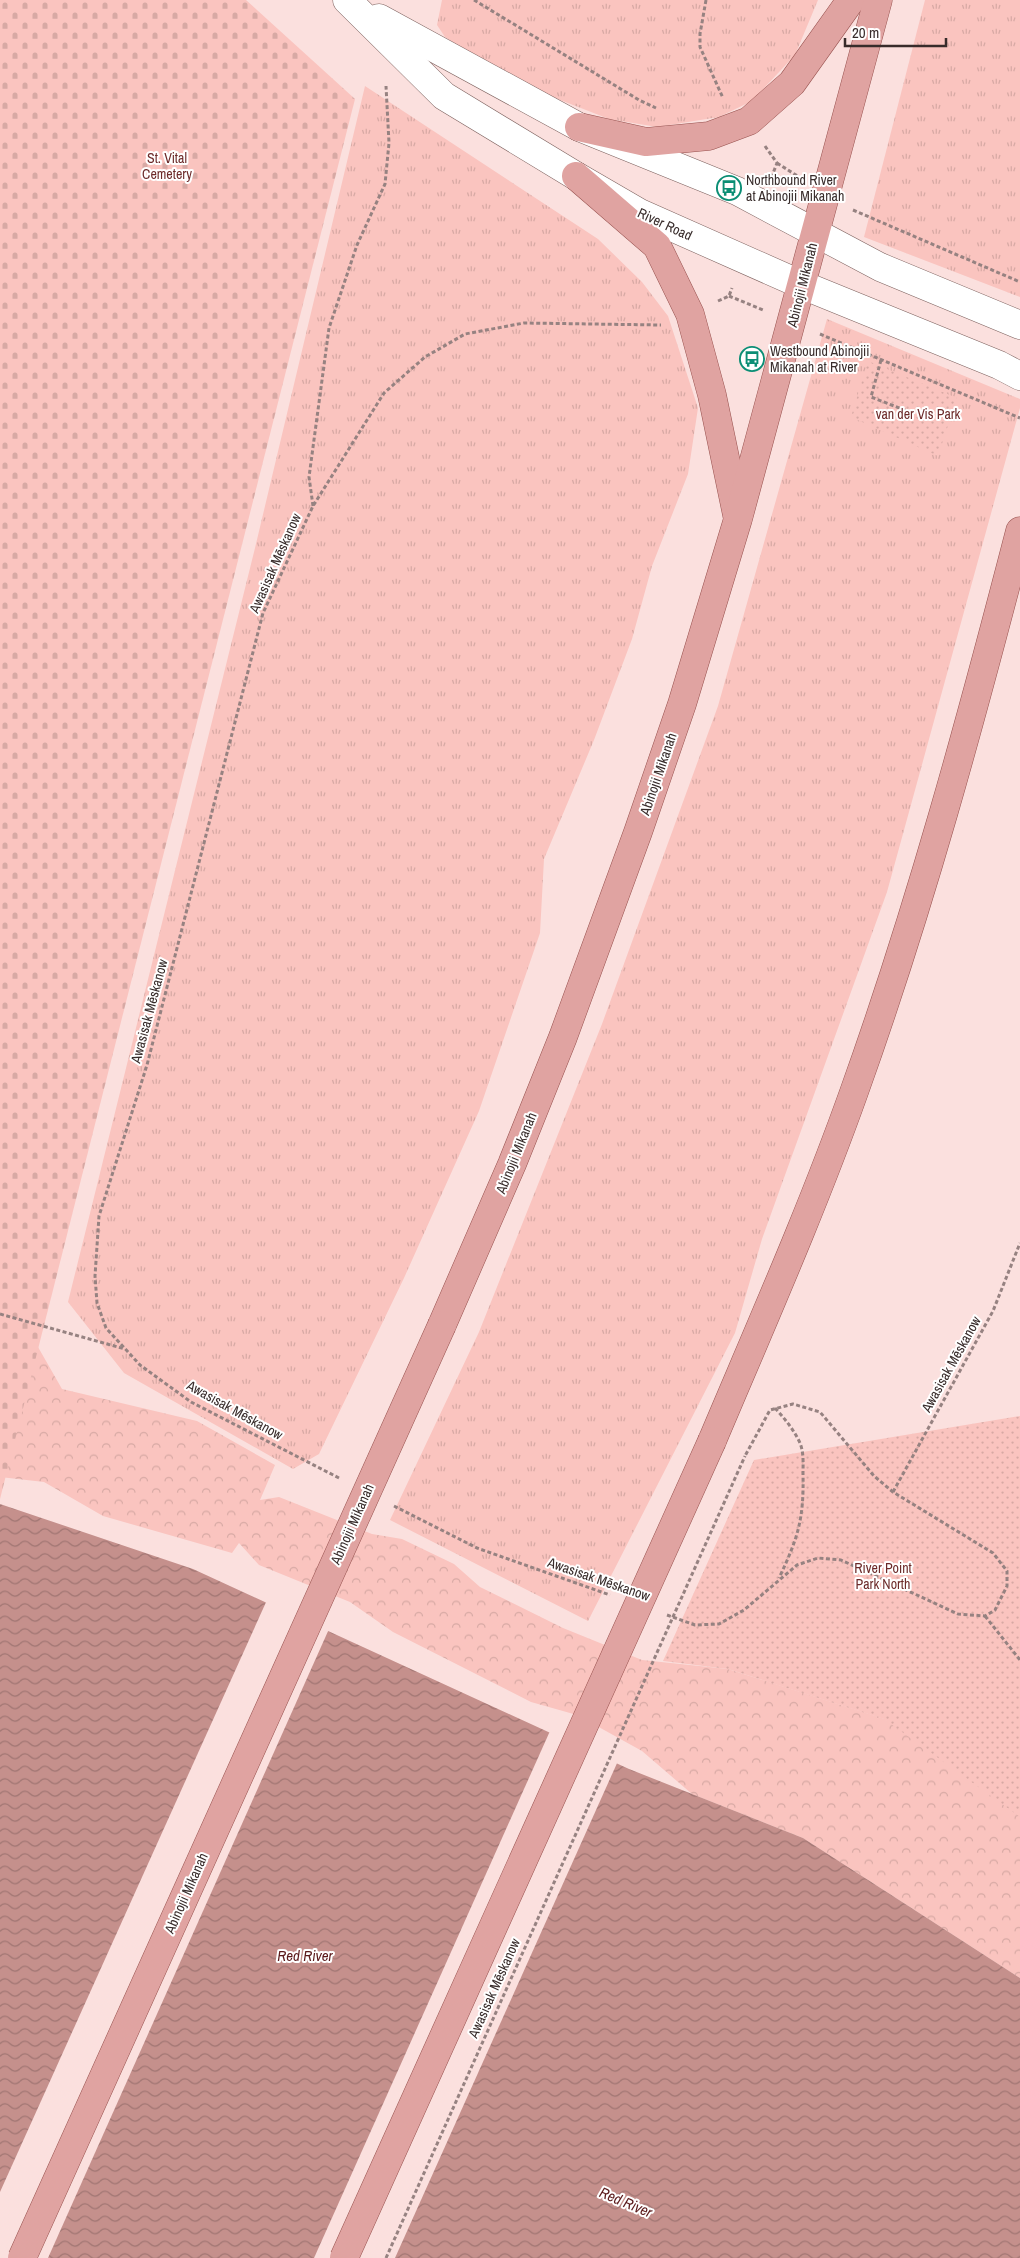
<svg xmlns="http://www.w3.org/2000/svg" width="1020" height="2258" font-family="'Archivo Narrow',sans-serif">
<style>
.grass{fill:url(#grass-tufts)}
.forest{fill:url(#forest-crowns)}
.cemetery{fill:url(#cemetery-stones)}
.park{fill:url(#park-dots)}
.water{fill:url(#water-waves)}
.pier{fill:#fbe0de}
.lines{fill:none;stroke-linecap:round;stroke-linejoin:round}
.secondary-casing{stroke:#7d615e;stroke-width:29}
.primary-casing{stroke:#98524f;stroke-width:29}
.path{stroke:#968281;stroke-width:3;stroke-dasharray:4 2.5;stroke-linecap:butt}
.secondary{stroke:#fff;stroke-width:28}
.primary{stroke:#e0a3a1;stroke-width:28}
.primary-bridge-casing{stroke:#98524f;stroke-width:29;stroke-linecap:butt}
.path-bridge{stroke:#968281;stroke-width:3;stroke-dasharray:4 2.5;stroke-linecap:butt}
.primary-bridge{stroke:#e0a3a1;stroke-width:28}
.labels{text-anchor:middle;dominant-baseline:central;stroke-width:4;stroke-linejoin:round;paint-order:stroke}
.park-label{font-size:14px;fill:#6c2a29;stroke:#fff}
.poi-label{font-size:14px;fill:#382c2b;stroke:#fff;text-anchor:start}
.street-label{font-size:14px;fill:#382c2b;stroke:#fff}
.water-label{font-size:15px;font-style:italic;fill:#5b1a1b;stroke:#fff}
</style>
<defs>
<pattern id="grass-tufts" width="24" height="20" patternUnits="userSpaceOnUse" patternTransform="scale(1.25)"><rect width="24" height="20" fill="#fac4bf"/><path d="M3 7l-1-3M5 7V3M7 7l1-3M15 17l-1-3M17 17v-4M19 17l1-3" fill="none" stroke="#d7a9a4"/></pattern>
<pattern id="forest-crowns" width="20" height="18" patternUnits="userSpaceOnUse" patternTransform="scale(1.25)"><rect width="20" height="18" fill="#fac4bf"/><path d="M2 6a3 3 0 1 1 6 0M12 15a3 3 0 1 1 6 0" fill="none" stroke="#d7a9a4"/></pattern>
<pattern id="cemetery-stones" width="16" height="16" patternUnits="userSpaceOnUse" patternTransform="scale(1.25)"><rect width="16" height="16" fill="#fac4bf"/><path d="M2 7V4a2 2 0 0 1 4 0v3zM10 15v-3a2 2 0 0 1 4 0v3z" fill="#d7a9a4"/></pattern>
<pattern id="park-dots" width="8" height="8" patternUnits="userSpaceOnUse" patternTransform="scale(1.25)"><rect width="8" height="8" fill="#fac4bf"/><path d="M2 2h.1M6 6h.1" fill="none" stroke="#d7a9a4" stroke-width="1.8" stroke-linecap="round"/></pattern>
<pattern id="water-waves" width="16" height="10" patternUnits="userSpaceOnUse" patternTransform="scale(1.25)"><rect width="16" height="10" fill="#c5908c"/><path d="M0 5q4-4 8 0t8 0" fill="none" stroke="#a17673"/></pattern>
</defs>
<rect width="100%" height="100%" fill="#fbe0de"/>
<g class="grass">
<path d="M442,0h376l-23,55 -43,46 -33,16 -62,10 -48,-8 -59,-23 -84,-45 -21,-14 -8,-12z"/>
<path d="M925,0h95v297l-156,-60z"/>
<path d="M365,86l233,153 44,43 26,34 30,92 -10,66 -36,92 -20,73 -38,101 -50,119 -4,74 -61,178 -75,167 -85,176 -26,15 -169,-96 -56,-71 187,-754z"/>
<path d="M827,319l193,80v9l-133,484 -125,347 -27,94 -147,288 -198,-101 89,-188 123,-308 116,-318z"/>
</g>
<path class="forest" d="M26,1326l36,63 135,32 78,44 -15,35 19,-3 93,37 30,5 52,25 26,23 83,41 79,32 86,9 157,50 135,96v163l-217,-140 -111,-44 -50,-43 -65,-36 -46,-13 -138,-70 -43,-30 -91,-37 -20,-22 -7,10 -129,-37 -59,-34 -44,-5z"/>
<path class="cemetery" d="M0,0h246l109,99 -355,1400z"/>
<g class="park">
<path d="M868,361l89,37 -19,58 -87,-39z"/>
<path d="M1020,1416v401l-136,-98 -156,-50 -65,-8 91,-201z"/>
</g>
<path class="water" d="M0,1504l193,65 436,200 174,69 217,140v280h-1020z"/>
<g class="pier">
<path d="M267,1600l62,29 -281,629h-48v-66z"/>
<path d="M550,1731l68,30 -223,497h-81z"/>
</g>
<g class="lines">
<defs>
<g id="secondary">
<path d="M347,0l97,96 132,80 64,37 160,71 199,81 21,11"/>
<path d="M379,18l200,109 158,64 143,76 140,58"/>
</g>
<g id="primary">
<path d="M579,127l67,15 63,-6 40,-15 43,-38 59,-83"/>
<path d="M576,176l81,70 33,68 22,81 25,120"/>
<path d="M442,1325l70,-161 51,-127 75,-205 44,-128 56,-185 140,-519"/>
<path d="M712,1441c49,-116 100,-231 142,-349 66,-184 117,-372 166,-561"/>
</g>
</defs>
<use href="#secondary" class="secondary-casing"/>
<use href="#primary" class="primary-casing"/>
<g class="path">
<path d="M474,0l165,100 17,8"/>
<path d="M706,0l-6,34v13l23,51"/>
<path d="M765,146l12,17 -5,13"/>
<path d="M777,163l22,14"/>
<path d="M853,210l167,72"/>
<path d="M729,296l34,14"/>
<path d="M718,301l11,-5 3,-8"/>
<path d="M820,334l200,84"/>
<path d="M881,360l-10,37 36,14"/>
<path d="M313,506l-4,-29 20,-149 28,-83 28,-61 4,-41 -3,-57"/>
<path d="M0,1314l125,35"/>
<path d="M775,1408c10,11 19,22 25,35 4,10 3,21 3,31 1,45 -5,64 -24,104"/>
<path d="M339,1478l-148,-76 -51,-37 -34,-37 -9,-25 -2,-27 4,-60 48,-151 116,-452 50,-107 71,-113 41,-36 40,-23 59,-11 137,2"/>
<path d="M893,1492l100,-181 27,-68"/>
<path d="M394,1506l83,42 133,47"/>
<path d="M667,1615l28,10 24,-1 25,-14 53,-45 21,-7 23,2 117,54 27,2 10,-6 12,-24v-15l-14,-18 -100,-61 -19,-16 -54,-64 -27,-8 -23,6 -25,46"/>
<path d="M985,1616l35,44"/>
</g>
<use href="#secondary" class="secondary"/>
<use href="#primary" class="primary"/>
<defs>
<g id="primary-bridge">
<path d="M22,2258l420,-933"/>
<path d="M344,2258l368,-817"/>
</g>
</defs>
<use href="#primary-bridge" class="primary-bridge-casing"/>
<path class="path-bridge" d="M386,2258l359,-802"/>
<use href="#primary-bridge" class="primary-bridge"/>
</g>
<defs>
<symbol id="bus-ring" viewBox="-11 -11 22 22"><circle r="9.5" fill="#fff" stroke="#0b8e75" stroke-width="1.5"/><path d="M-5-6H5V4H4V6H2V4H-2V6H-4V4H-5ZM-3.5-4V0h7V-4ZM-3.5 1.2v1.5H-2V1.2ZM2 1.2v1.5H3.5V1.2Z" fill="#0b8e75"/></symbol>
</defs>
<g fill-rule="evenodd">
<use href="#bus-ring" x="715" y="174" width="28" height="28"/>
<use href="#bus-ring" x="738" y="345" width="28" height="28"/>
</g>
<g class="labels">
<g class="park-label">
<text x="167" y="158">St. Vital<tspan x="167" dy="16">Cemetery</tspan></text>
<text x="918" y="414">van der Vis Park</text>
<text x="883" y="1568">River Point<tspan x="883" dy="16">Park North</tspan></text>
</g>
<g class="poi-label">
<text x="746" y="180">Northbound River<tspan x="746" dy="16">at Abinojii Mikanah</tspan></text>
<text x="770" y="351">Westbound Abinojii<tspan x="770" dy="16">Mikanah at River</tspan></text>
</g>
<g class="street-label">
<text transform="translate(665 224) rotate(25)">River Road</text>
<text transform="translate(802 285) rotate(-76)">Abinojii Mikanah</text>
<text transform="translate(275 563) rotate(-66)">Awasisak Mēskanow</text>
<text transform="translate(658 774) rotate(-71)">Abinojii Mikanah</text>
<text transform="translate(149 1011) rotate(-75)">Awasisak Mēskanow</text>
<text transform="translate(516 1153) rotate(-68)">Abinojii Mikanah</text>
<text transform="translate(951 1364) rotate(-61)">Awasisak Mēskanow</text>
<text transform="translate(235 1410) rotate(29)">Awasisak Mēskanow</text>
<text transform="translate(352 1524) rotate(-66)">Abinojii Mikanah</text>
<text transform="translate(599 1579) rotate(19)">Awasisak Mēskanow</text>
<text transform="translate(186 1893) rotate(-66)">Abinojii Mikanah</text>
<text transform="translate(494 1988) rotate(-66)">Awasisak Mēskanow</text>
</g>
<g class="water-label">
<text x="305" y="1955">Red River</text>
<text transform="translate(626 2202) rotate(23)">Red River</text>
</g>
</g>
<path d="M845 38v8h101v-8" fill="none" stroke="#382c2b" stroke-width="2.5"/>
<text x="852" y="38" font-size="15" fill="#382c2b" stroke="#ffffff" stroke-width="4" paint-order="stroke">20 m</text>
</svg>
